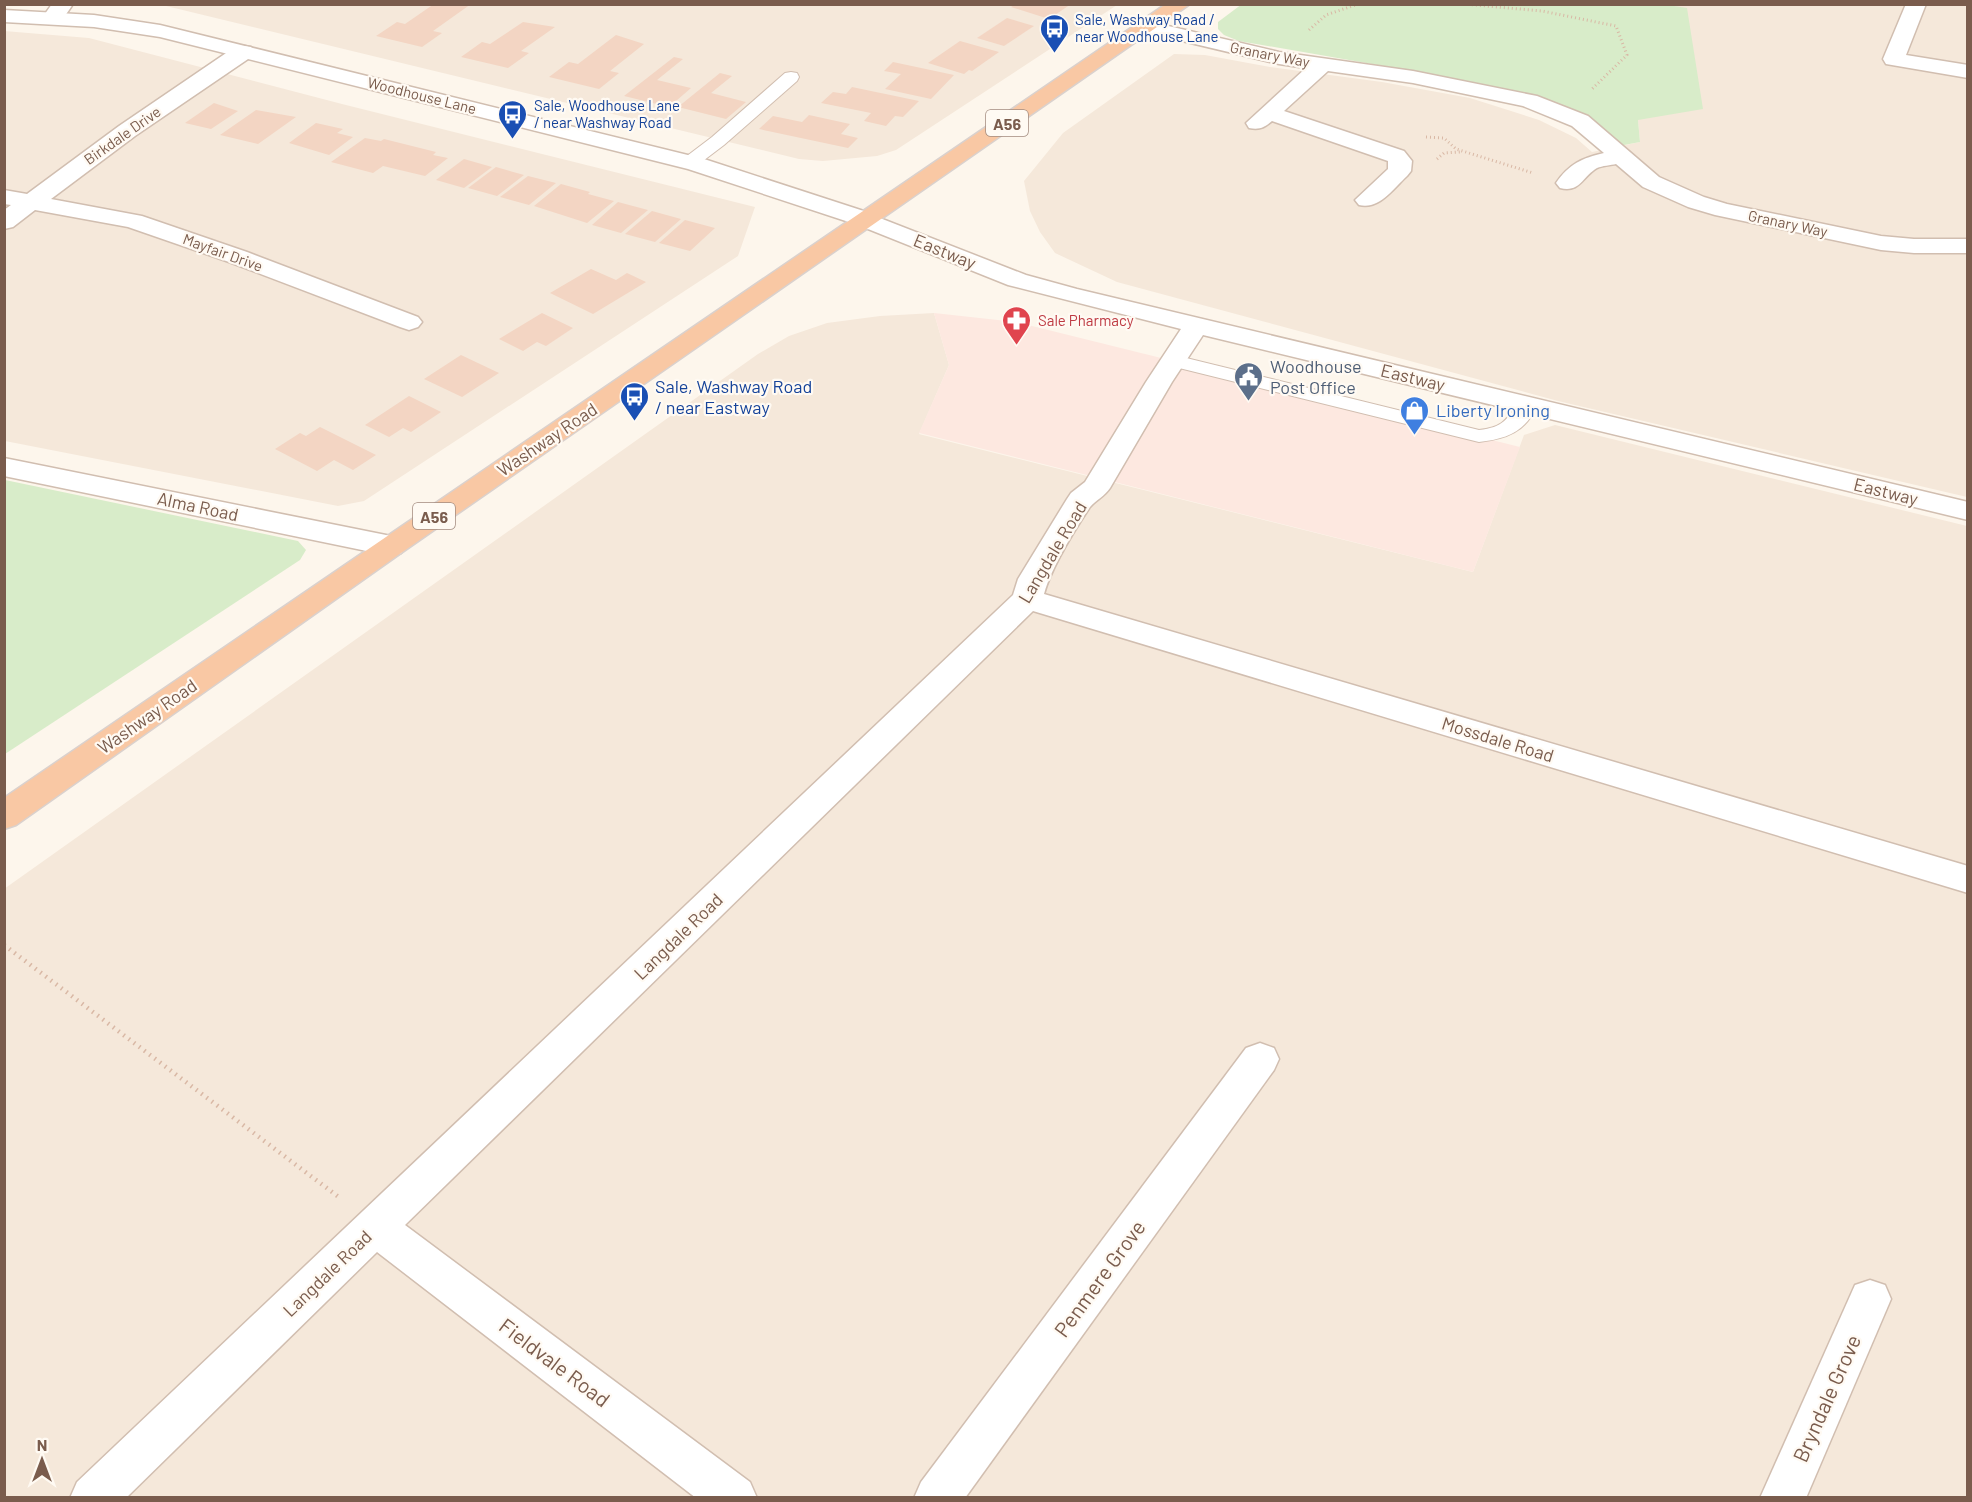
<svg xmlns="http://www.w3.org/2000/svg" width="1972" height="1502" font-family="Barlow,sans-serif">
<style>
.residential{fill:#f5e8da}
.commercial{fill:#fde8e0}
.green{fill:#d8ecc9}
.building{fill:#f3d5c3}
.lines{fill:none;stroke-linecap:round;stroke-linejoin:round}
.service-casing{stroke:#d1beb0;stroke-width:2}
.minor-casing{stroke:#d1beb0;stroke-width:3}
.tertiary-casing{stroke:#d1beb0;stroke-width:3}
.trunk-casing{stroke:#dad1cd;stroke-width:3}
.path-far1{stroke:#d9b8a5;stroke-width:3;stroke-dasharray:1 3;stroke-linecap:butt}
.path{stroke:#d9b8a5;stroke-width:4.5;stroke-dasharray:1.5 5;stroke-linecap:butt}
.service{fill:#fff;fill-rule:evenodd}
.minor{fill:#fff;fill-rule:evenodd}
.tertiary{fill:#fff;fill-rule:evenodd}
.trunk{fill:#f9c8a4;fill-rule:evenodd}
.labels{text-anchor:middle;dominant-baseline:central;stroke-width:4.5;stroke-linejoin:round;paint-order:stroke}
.far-transit-label{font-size:15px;fill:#164399;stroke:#fffaf3;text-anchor:start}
.far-street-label{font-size:15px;fill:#7a5c4d;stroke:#fffaf3}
.far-health-label{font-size:15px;fill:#be3a42;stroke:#fffaf3;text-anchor:start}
.shield{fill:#fffaf3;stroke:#a28b7f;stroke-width:1.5}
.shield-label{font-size:16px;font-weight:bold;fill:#7a5c4d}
.street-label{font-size:18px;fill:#7a5c4d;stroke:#fffaf3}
.service-label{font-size:18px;fill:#4e5e75;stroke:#fffaf3;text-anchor:start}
.transit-label{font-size:18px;fill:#164399;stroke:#fffaf3;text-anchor:start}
.shop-label{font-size:18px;fill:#366cbe;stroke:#fffaf3;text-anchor:start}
.near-street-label{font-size:21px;fill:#7a5c4d;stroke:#fffaf3}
</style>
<rect width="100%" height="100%" fill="#fdf6ec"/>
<g class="residential">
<path d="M162,5h955l-221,145 -19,6 -54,5 -24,-2z"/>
<path d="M1668,5h299v492l-409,-96 -441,-119 -62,-29 -15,-21 -10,-21 -6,-30 39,-48 111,-79 31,1 65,12 112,15 88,16 69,22 37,18 16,14 48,-10 -2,-22 49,-111z"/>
<path d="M4,31l85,7 253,66 413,103 -17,49 -374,245 -26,5 -333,-65z"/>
<path d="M934,313l15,52 -30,69 554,138 51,-137 31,-10 412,101v971h-1962l-1,-608 754,-535 31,-18 38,-13 53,-7z"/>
</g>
<path class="commercial" d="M934,313l82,9 504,125 -47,125 -554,-139 30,-68z"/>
<g class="green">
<path d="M1242,4l426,1 19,3 16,101 -65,11 2,22 -21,4 -47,-37 -110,-27 -90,-18 -133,-23 -15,-6 -6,-6v-7z"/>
<path d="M5,480l293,61 8,9 -6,10 -295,194z"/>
</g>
<g class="building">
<path d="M434,4h37l-38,27 9,2 -20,14 -46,-11 21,-14 8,2z"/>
<path d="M1016,4h55l-22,15 -38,-12z"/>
<path d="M1007,18l27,8 -30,20 -27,-8z"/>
<path d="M523,22l32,5 -34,24 8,2 -21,15 -47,-11 21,-15 8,2z"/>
<path d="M616,35l28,9 -34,27 9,2 -20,16 -50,-12 20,-15 9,2z"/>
<path d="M960,41l39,11 -27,19 -3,-1 -5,4 -36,-11z"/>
<path d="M674,57l9,2 -26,21 34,8 -22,19 -45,-11z"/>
<path d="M893,62l61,13 -23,24 -46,-10 16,-15 -17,-3z"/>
<path d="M720,73l12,3 -21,17 35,9 -20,17 -48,-12z"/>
<path d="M852,87l67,14 -16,16 -8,-1 -9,10 -22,-5 7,-8 -50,-10 12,-11 13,2z"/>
<path d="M214,103l24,8 -27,18 -26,-6z"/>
<path d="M256,110l40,7 -38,27 -38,-9z"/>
<path d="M809,115l41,9 -9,10 17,4 -10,10 -89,-19 14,-13 29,6z"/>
<path d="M316,123l27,6 -6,4 16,4 -24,18 -40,-12z"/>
<path d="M365,138l16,3 3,-2 52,13 -3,3 15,3 -23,18 -42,-10 -10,7 -42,-11z"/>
<path d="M464,159l28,8 -28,21 -28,-8z"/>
<path d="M496,167l28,8 -27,21 -29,-8z"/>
<path d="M528,176l28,7 -27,22 -29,-8z"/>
<path d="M561,184l29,8 -2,2 26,7 -27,22 -53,-17z"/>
<path d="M618,202l30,8 -27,23 -29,-8z"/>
<path d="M652,211l29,8 -26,23 -30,-8z"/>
<path d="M685,220l30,8 -25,23 -31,-8z"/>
<path d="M591,269l25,11 11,-7 19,9 -53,32 -43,-21z"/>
<path d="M542,313l31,15 -27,18 -9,-4 -14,9 -24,-12z"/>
<path d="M461,355l38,18 -37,24 -38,-18z"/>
<path d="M409,396l32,16 -30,20 -8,-4 -14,9 -24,-12z"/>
<path d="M320,427l56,28 -23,15 -19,-10 -17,11 -42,-22 25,-16 6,3z"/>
</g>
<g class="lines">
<defs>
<g id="service">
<path d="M791,72l6,1 2,4 -2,4 -73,64 -29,22h-12l-3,-4 3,-4 29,-22 73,-64z"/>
<path d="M1174,355l305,75c25,-3 27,-10 41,-29l7,-2 7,2 3,4c-11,27 -31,34 -58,37l-312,-77 -3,-4 3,-4z"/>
</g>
<g id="minor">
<path d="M52,4h21c-8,12 -13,22 -28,18l-3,-4z"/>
<path d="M1906,4h20l-20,51 62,10v13l-82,-14 -3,-5z"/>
<path d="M1147,21l132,31 134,19 124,25 51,20 71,61 45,20 23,7 154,32 33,3h54v14h-54l-33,-3 -166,-35 -27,-8 -45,-20 -27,-23c-5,1 -14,2 -19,4 -15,9 -17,25 -37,20l-4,-5c13,-19 26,-25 48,-30l-32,-27 -49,-20 -110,-23 -85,-12 -44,40 120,40 8,10 -1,10 -4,5c-14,13 -28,34 -48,29l-4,-5 33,-31v-8l-116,-40c-8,7 -13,9 -23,7l-3,-5 60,-55 -27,-4 -139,-33 -3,-4 3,-4z"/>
<path d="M243,46l8,1 3,5 -3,5 -116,79 -84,63 91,17 105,36 171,65 4,5 -4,5 -9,3 -9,-3 -171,-65 -101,-35 -93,-17 -22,17 -9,2v-19l7,-5 -7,-1v-14l23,4 92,-68 116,-79z"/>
<path d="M867,213l159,62 51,14 891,213v18l-765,-185 -31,47 -62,106c-5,8 -14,12 -20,19 -16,24 -38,59 -46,87l924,272v27l-935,-282 -628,614 345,257 7,16h-61l-319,-246 -251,246h-56l7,-16 936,-887 5,-16 49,-80 4,-6 14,-11 61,-100 35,-53 -173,-44 -150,-60 -3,-5 3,-5z"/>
<path d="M4,458l387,78 10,3 5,7 -5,7 -10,3 -387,-80z"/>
<path d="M1260,1043l14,5 5,11 -5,11 -309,428h-51l7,-16 325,-434z"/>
<path d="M1870,1280l15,5 6,14 -85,199h-46l95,-213z"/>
</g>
<path id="tertiary" d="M4,10l90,5 66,10 544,134 172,56 3,5 -3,5 -9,2 -9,-2 -170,-56 -528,-132 -66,-10 -90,-5z"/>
<path id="trunk" d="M1166,4h24l-789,549 -385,272 -12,4v-31z"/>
</defs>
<use href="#service" class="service-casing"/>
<use href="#minor" class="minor-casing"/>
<use href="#tertiary" class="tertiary-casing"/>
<use href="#trunk" class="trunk-casing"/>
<g class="path-far1">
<path d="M1464,4l78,7 74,15 11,29 -36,35"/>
<path d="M1309,30l17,-15 32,-11"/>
<path d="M1426,137l18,1 12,11 77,24"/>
<path d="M1437,159l7,-6 16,-1"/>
</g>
<path class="path" d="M4,945l336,253"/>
<use href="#service" class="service"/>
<use href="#minor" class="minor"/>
<use href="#tertiary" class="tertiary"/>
<use href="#trunk" class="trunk"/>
</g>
<defs>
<symbol id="bus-pin" viewBox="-11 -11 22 30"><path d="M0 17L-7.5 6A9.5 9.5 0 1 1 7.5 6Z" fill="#1a4fb4" stroke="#fffaf3"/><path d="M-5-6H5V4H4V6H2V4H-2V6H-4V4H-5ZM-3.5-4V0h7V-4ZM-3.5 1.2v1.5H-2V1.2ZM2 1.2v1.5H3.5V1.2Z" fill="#fff"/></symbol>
<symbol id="pharmacy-pin" viewBox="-11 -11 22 30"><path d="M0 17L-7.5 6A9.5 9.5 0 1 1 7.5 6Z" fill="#e0444e" stroke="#fffaf3"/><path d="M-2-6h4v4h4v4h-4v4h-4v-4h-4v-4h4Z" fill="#fff"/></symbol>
<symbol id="civic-pin" viewBox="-11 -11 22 30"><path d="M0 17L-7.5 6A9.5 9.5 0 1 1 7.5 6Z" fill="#5c6f8a" stroke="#fffaf3"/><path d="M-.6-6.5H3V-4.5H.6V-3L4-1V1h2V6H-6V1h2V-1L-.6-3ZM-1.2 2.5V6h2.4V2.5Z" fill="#fff"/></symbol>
<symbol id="shop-pin" viewBox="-11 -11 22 30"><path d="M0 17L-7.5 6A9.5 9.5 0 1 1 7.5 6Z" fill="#3f7fe0" stroke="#fffaf3"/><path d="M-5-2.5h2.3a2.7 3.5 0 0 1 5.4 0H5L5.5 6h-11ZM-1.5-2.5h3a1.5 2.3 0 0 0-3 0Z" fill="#fff"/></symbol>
</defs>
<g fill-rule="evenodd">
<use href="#bus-pin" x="1038" y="12" width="33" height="45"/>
<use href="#bus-pin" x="496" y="98" width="33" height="45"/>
<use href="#pharmacy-pin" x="1000" y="304" width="33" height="45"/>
<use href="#civic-pin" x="1232" y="360" width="33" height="45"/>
<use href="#bus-pin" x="618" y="380" width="33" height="45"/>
<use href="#shop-pin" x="1398" y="394" width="33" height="45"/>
</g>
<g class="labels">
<g class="far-transit-label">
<text x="1075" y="19">Sale, Washway Road /<tspan x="1075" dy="17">near Woodhouse Lane</tspan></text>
<text x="534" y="105">Sale, Woodhouse Lane<tspan x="534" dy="17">/ near Washway Road</tspan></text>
</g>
<g class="far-street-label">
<text transform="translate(1270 54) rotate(11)">Granary Way</text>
<text transform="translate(422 95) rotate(14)">Woodhouse Lane</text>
<text transform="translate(122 135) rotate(-35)">Birkdale Drive</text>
<text transform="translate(1788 223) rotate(12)">Granary Way</text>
<text transform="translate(223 252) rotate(20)">Mayfair Drive</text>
</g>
<g class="far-health-label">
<text x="1038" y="320">Sale Pharmacy</text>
</g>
<g class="shield">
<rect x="986" y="110" width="42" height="26" rx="4.5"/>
<rect x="413" y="503" width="42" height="26" rx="4.5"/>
</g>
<g class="shield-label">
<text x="1007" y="123">A56</text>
<text x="434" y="516">A56</text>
</g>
<g class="street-label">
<text transform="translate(945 251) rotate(22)">Eastway</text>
<text transform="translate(1413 377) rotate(14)">Eastway</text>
<text transform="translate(547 439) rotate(-34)">Washway Road</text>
<text transform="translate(1886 491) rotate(14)">Eastway</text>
<text transform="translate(198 506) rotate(12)">Alma Road</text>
<text transform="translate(1052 552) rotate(-59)">Langdale Road</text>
<text transform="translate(147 716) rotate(-35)">Washway Road</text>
<text transform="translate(1498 739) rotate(17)">Mossdale Road</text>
<text transform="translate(678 936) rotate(-44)">Langdale Road</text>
<text transform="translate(327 1273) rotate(-44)">Langdale Road</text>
</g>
<g class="service-label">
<text x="1270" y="366">Woodhouse<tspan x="1270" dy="21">Post Office</tspan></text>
</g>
<g class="transit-label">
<text x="655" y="386">Sale, Washway Road<tspan x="655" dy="21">/ near Eastway</tspan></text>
</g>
<g class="shop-label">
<text x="1436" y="410">Liberty Ironing</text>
</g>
<g class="near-street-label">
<text transform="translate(1099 1278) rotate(-54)">Penmere Grove</text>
<text transform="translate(555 1362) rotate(37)">Fieldvale Road</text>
<text transform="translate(1826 1398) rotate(-66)">Bryndale Grove</text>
</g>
</g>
<rect width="1972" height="1502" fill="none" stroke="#7a5c4d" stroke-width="12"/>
<g transform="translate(42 1460)" stroke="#fffaf3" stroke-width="4.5" paint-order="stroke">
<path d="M0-4.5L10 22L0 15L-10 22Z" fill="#7a5c4d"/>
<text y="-9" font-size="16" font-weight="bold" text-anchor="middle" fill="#7a5c4d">N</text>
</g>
</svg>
